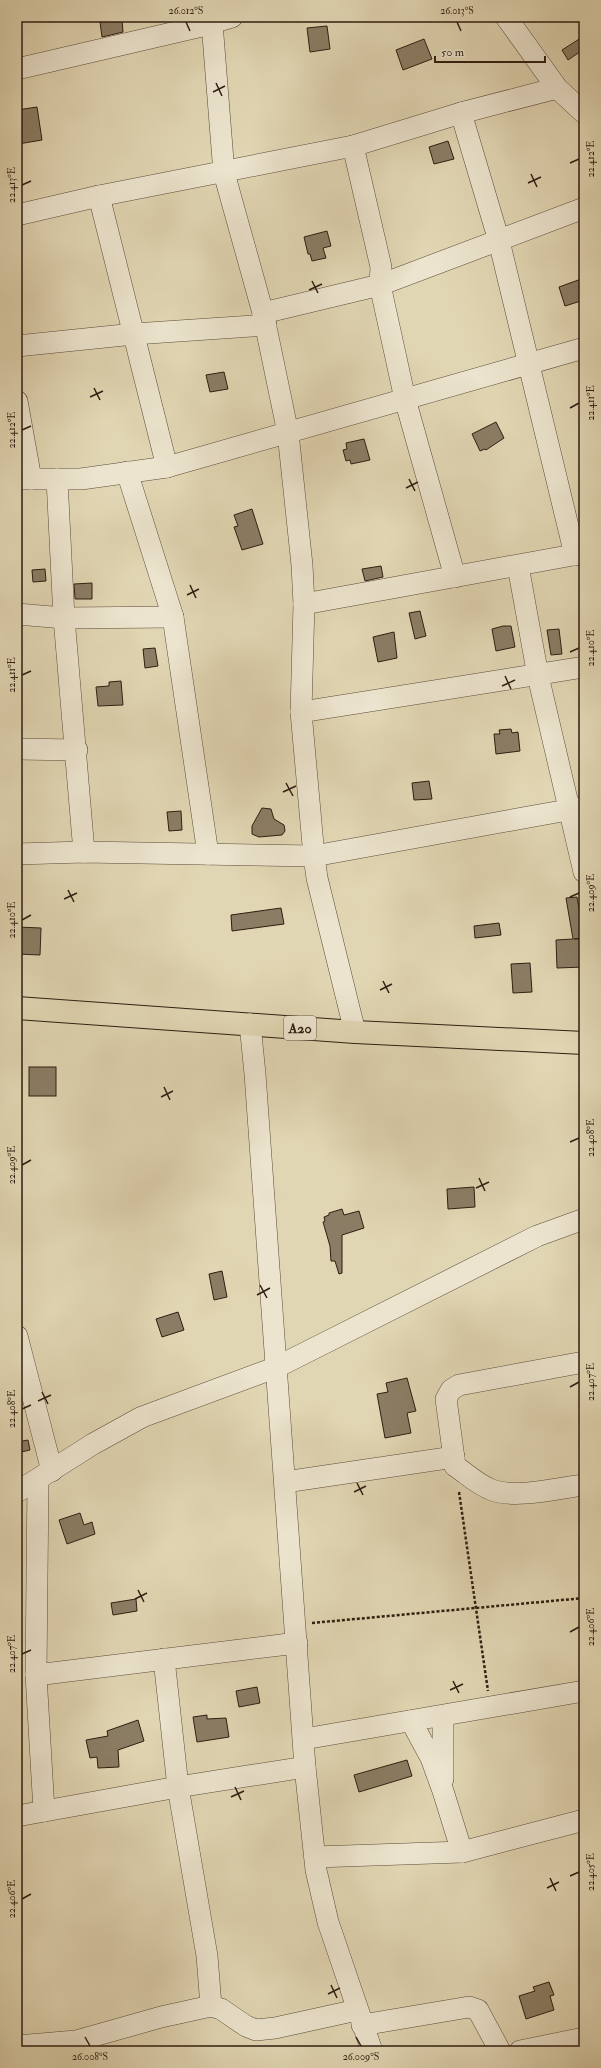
<svg xmlns="http://www.w3.org/2000/svg" width="601" height="2068" font-family="'IM FELL Double Pica',serif">
<style>
.building{fill:#8b7d65;stroke:#2e1d11}
.lines{fill:none;stroke-linecap:round;stroke-linejoin:round}
.minor-casing{stroke:#5b4b3a;stroke-width:22}
.major-casing{stroke:#2e1d11;stroke-width:24}
.path{stroke:#2e1d11;stroke-width:2.5;stroke-dasharray:3 2;stroke-linecap:butt}
.minor{stroke:#ece4ce;stroke-width:21}
.major{stroke:#e1d6b3;stroke-width:22}
.ticks{fill:none;stroke:#2e1d11;stroke-width:1.5}
.labels{text-anchor:middle;dominant-baseline:central;stroke-width:3;stroke-linejoin:round;paint-order:stroke}
.shield{fill:#ece4ce;stroke:#67594a;stroke-width:1}
.shield-label{font-size:14px;font-weight:bold;fill:#2e1d11}
.neatline{fill:none;stroke:#2e1d11;stroke-width:1.5}
.ticks-label{font-size:10px;text-anchor:middle;fill:#2e1d11}
</style>
<rect width="100%" height="100%" fill="#e1d6b3"/>
<filter id="stains"><feTurbulence type="fractalNoise" baseFrequency=".005" numOctaves="4"/><feColorMatrix values="0 0 0 0 .2 0 0 0 0 .09 0 0 0 0 .02 0 0 0 .5 -.17"/></filter>
<radialGradient id="worn" r=".72"><stop offset=".6" stop-color="#630" stop-opacity="0"/><stop offset="1" stop-color="#630" stop-opacity=".3"/></radialGradient>
<g class="building">
<path d="M122,20l1,12 -21,5 -2,-15z"/>
<path d="M327,26l3,23 -20,3 -3,-24z"/>
<path d="M584,36v13l-16,11 -6,-10z"/>
<path d="M424,39l8,20 -29,11 -7,-20z"/>
<path d="M37,107l5,33 -24,4 -1,-34z"/>
<path d="M448,141l6,18 -20,5 -5,-17z"/>
<path d="M327,231l4,15 -8,2 3,10 -14,3 -2,-7h-2l-4,-17z"/>
<path d="M584,278v22l-19,6 -6,-19z"/>
<path d="M224,372l4,17 -18,3 -4,-17z"/>
<path d="M496,422l8,16 -18,12 -1,-1 -5,2 -8,-17z"/>
<path d="M364,439l6,21 -19,4 -1,-4 -4,1 -3,-11 4,-1 -1,-6z"/>
<path d="M252,509l11,35 -21,6 -8,-23 4,-1 -4,-11z"/>
<path d="M381,566l2,11 -18,4 -3,-12z"/>
<path d="M45,569l1,12 -13,1 -1,-12z"/>
<path d="M92,583v16h-17l-1,-15z"/>
<path d="M420,611l6,25 -11,3 -6,-26z"/>
<path d="M503,626h8l4,21 -19,4 -4,-22z"/>
<path d="M559,629l3,25 -11,1 -4,-25z"/>
<path d="M394,632l3,26 -19,4 -5,-25z"/>
<path d="M155,648l3,18 -13,2 -2,-19z"/>
<path d="M121,681l2,24 -25,1 -2,-19 13,-1v-4z"/>
<path d="M511,729l1,4 6,-1 2,19 -24,3 -2,-20h6l-1,-4z"/>
<path d="M429,781l3,18 -18,1 -2,-17z"/>
<path d="M262,808l9,1 3,10 10,6 1,6 -3,4 -23,2 -7,-3v-8z"/>
<path d="M181,811l1,19 -13,1 -2,-19z"/>
<path d="M577,897l7,41 -10,1h10v28l-27,1 -1,-28 17,-1 -7,-41z"/>
<path d="M281,908l3,16 -52,7 -1,-16z"/>
<path d="M499,923l2,12 -26,3 -1,-12z"/>
<path d="M17,927l24,1 -1,27 -23,-1z"/>
<path d="M530,963l2,29 -19,1 -2,-29z"/>
<rect x="29" y="1067" width="27" height="29"/>
<path d="M474,1187l1,20 -27,2 -1,-20z"/>
<path d="M342,1209l2,6 15,-4 5,17 -22,7v38l-3,1 -4,-13h-4l-1,-15 -7,-24 2,-1 -1,-4 5,-2v-2z"/>
<path d="M222,1271l5,26 -13,3 -5,-26z"/>
<path d="M178,1312l6,18 -22,7 -6,-18z"/>
<path d="M407,1378l9,33 -9,2 4,20 -26,5 -8,-44 11,-2 -2,-9z"/>
<path d="M28,1440l2,10 -13,3v-11z"/>
<path d="M80,1513l4,12 8,-3 3,12 -28,10 -8,-24z"/>
<path d="M136,1599l1,12 -24,4 -2,-12z"/>
<path d="M257,1687l3,16 -21,4 -3,-16z"/>
<path d="M207,1715v4l19,-1 3,19 -32,5 -4,-25z"/>
<path d="M138,1720l6,21 -26,9 1,17 -21,1 -1,-11 -7,1 -4,-18 22,-4 -1,-5z"/>
<path d="M407,1760l5,16 -53,16 -5,-17z"/>
<path d="M549,1982l5,13 -4,1 4,14 -28,9 -7,-23 16,-5 -2,-4z"/>
</g>
<g class="lines">
<defs>
<g id="minor">
<path d="M506,17l51,71 27,25"/>
<path d="M212,23l12,150 39,140 25,120 14,132 2,39 -3,108 13,144 3,22 38,154"/>
<path d="M17,69l185,-43 30,-9"/>
<path d="M461,113l38,128 76,314"/>
<path d="M353,146l28,121 -1,18 25,114 50,178"/>
<path d="M99,196l68,271"/>
<path d="M17,215l82,-19 254,-50 108,-33 96,-25"/>
<path d="M263,313l117,-28 204,-77"/>
<path d="M17,346l117,-12 132,-9"/>
<path d="M17,401l14,78"/>
<path d="M127,472l46,145 35,237"/>
<path d="M17,479h64l86,-12 417,-119"/>
<path d="M57,479l7,139 20,234"/>
<path d="M518,566l20,110 46,196"/>
<path d="M304,604l280,-51"/>
<path d="M17,614l47,4 109,-1"/>
<path d="M301,712l283,-45"/>
<path d="M17,749l60,1"/>
<path d="M17,854l67,-2 230,4 270,-49"/>
<path d="M250,1024l5,50 50,693 11,103 12,52 44,129"/>
<path d="M17,1336l35,135"/>
<path d="M584,1362l-125,23 -8,5 -5,9 9,67c12,8 23,19 37,24 24,9 66,-2 92,-5"/>
<path d="M38,1480l-2,195 8,136"/>
<path d="M285,1482l169,-25"/>
<path d="M17,1492l76,-48 49,-27 135,-50 260,-131 47,-17"/>
<path d="M164,1659l14,128 29,169 4,50"/>
<path d="M36,1675l261,-32"/>
<path d="M411,1721l20,37 12,33 19,61"/>
<path d="M304,1739l280,-48"/>
<path d="M443,1779v-63"/>
<path d="M17,1816l161,-29 127,-20"/>
<path d="M315,1857l147,-5 122,-32"/>
<path d="M362,2025l107,-18 9,3 22,41"/>
<path d="M17,2046l59,-5 85,-24 50,-11 10,3 25,17 10,4 19,-2 82,-18"/>
<path d="M520,2051l64,-13"/>
</g>
<path id="major" d="M17,1008l338,24 229,11"/>
</defs>
<use href="#minor" class="minor-casing"/>
<use href="#major" class="major-casing"/>
<g class="path">
<path d="M459,1492l29,199"/>
<path d="M312,1623l272,-25"/>
</g>
<use href="#minor" class="minor"/>
<use href="#major" class="major"/>
</g>
<path class="ticks" d="M186,22l4,9M457,22l4,9M216,83l6,13M213,92l12,-6M570,163l9,-4M531,174l6,13M528,183l13,-6M22,185l9,-4M312,281l6,12M309,290l13,-6M94,388l6,12M90,397l13,-6M570,408l9,-5M22,430l9,-4M409,479l6,12M406,488l12,-6M190,585l6,13M187,595l12,-6M570,652l9,-4M22,675l9,-4M505,676l6,13M502,686l13,-6M286,783l7,13M283,792l13,-6M68,890l6,12M570,897l9,-4M64,899l13,-6M22,920l9,-5M383,981l6,12M380,990l12,-6M164,1087l6,13M161,1097l12,-6M570,1142l9,-4M22,1165l9,-5M479,1178l6,13M476,1188l13,-6M260,1285l7,13M257,1295l13,-7M570,1387l9,-5M42,1392l6,12M38,1401l13,-6M22,1409l9,-4M357,1483l6,12M354,1492l12,-6M138,1590l6,12M135,1599l12,-6M570,1632l9,-5M22,1654l9,-4M453,1681l6,12M450,1690l13,-6M235,1787l6,13M231,1797l13,-6M570,1876l9,-4M550,1878l6,13M547,1888l12,-6M22,1899l9,-5M331,1985l6,13M328,1994l12,-6M85,2037l5,9M356,2037l5,9"/>
<g class="labels">
<rect class="shield" x="284" y="1016" width="32" height="24" rx="3"/>
<g class="shield-label">
<text x="300" y="1028">A20</text>
</g>
</g>
<rect width="601" height="2068" fill="none" stroke="#e1d6b3" stroke-width="44"/>
<path d="M435 56v6h110v-6" fill="none" stroke="#2e1d11" stroke-width="2"/>
<text x="441" y="56" font-size="12" fill="#2e1d11" stroke="#ece4ce" stroke-width="3" paint-order="stroke">50 m</text>
<rect x="22" y="22" width="557" height="2024" class="neatline"/>
<g class="ticks-label">
<text x="186" y="14">26.012°S</text>
<text x="457" y="14">26.013°S</text>
<text transform="translate(590 159) rotate(-90)" y="4">22.412°E</text>
<text transform="translate(11 185) rotate(-90)" y="4">22.413°E</text>
<text transform="translate(590 403) rotate(-90)" y="4">22.411°E</text>
<text transform="translate(11 430) rotate(-90)" y="4">22.412°E</text>
<text transform="translate(590 648) rotate(-90)" y="4">22.410°E</text>
<text transform="translate(11 675) rotate(-90)" y="4">22.411°E</text>
<text transform="translate(590 893) rotate(-90)" y="4">22.409°E</text>
<text transform="translate(11 920) rotate(-90)" y="4">22.410°E</text>
<text transform="translate(590 1138) rotate(-90)" y="4">22.408°E</text>
<text transform="translate(11 1165) rotate(-90)" y="4">22.409°E</text>
<text transform="translate(590 1382) rotate(-90)" y="4">22.407°E</text>
<text transform="translate(11 1409) rotate(-90)" y="4">22.408°E</text>
<text transform="translate(590 1627) rotate(-90)" y="4">22.406°E</text>
<text transform="translate(11 1654) rotate(-90)" y="4">22.407°E</text>
<text transform="translate(590 1872) rotate(-90)" y="4">22.405°E</text>
<text transform="translate(11 1899) rotate(-90)" y="4">22.406°E</text>
<text x="90" y="2060">26.008°S</text>
<text x="361" y="2060">26.009°S</text>
</g>
<rect width="100%" height="100%" filter="url(#stains)"/>
<rect width="100%" height="100%" fill="url(#worn)"/>
</svg>
